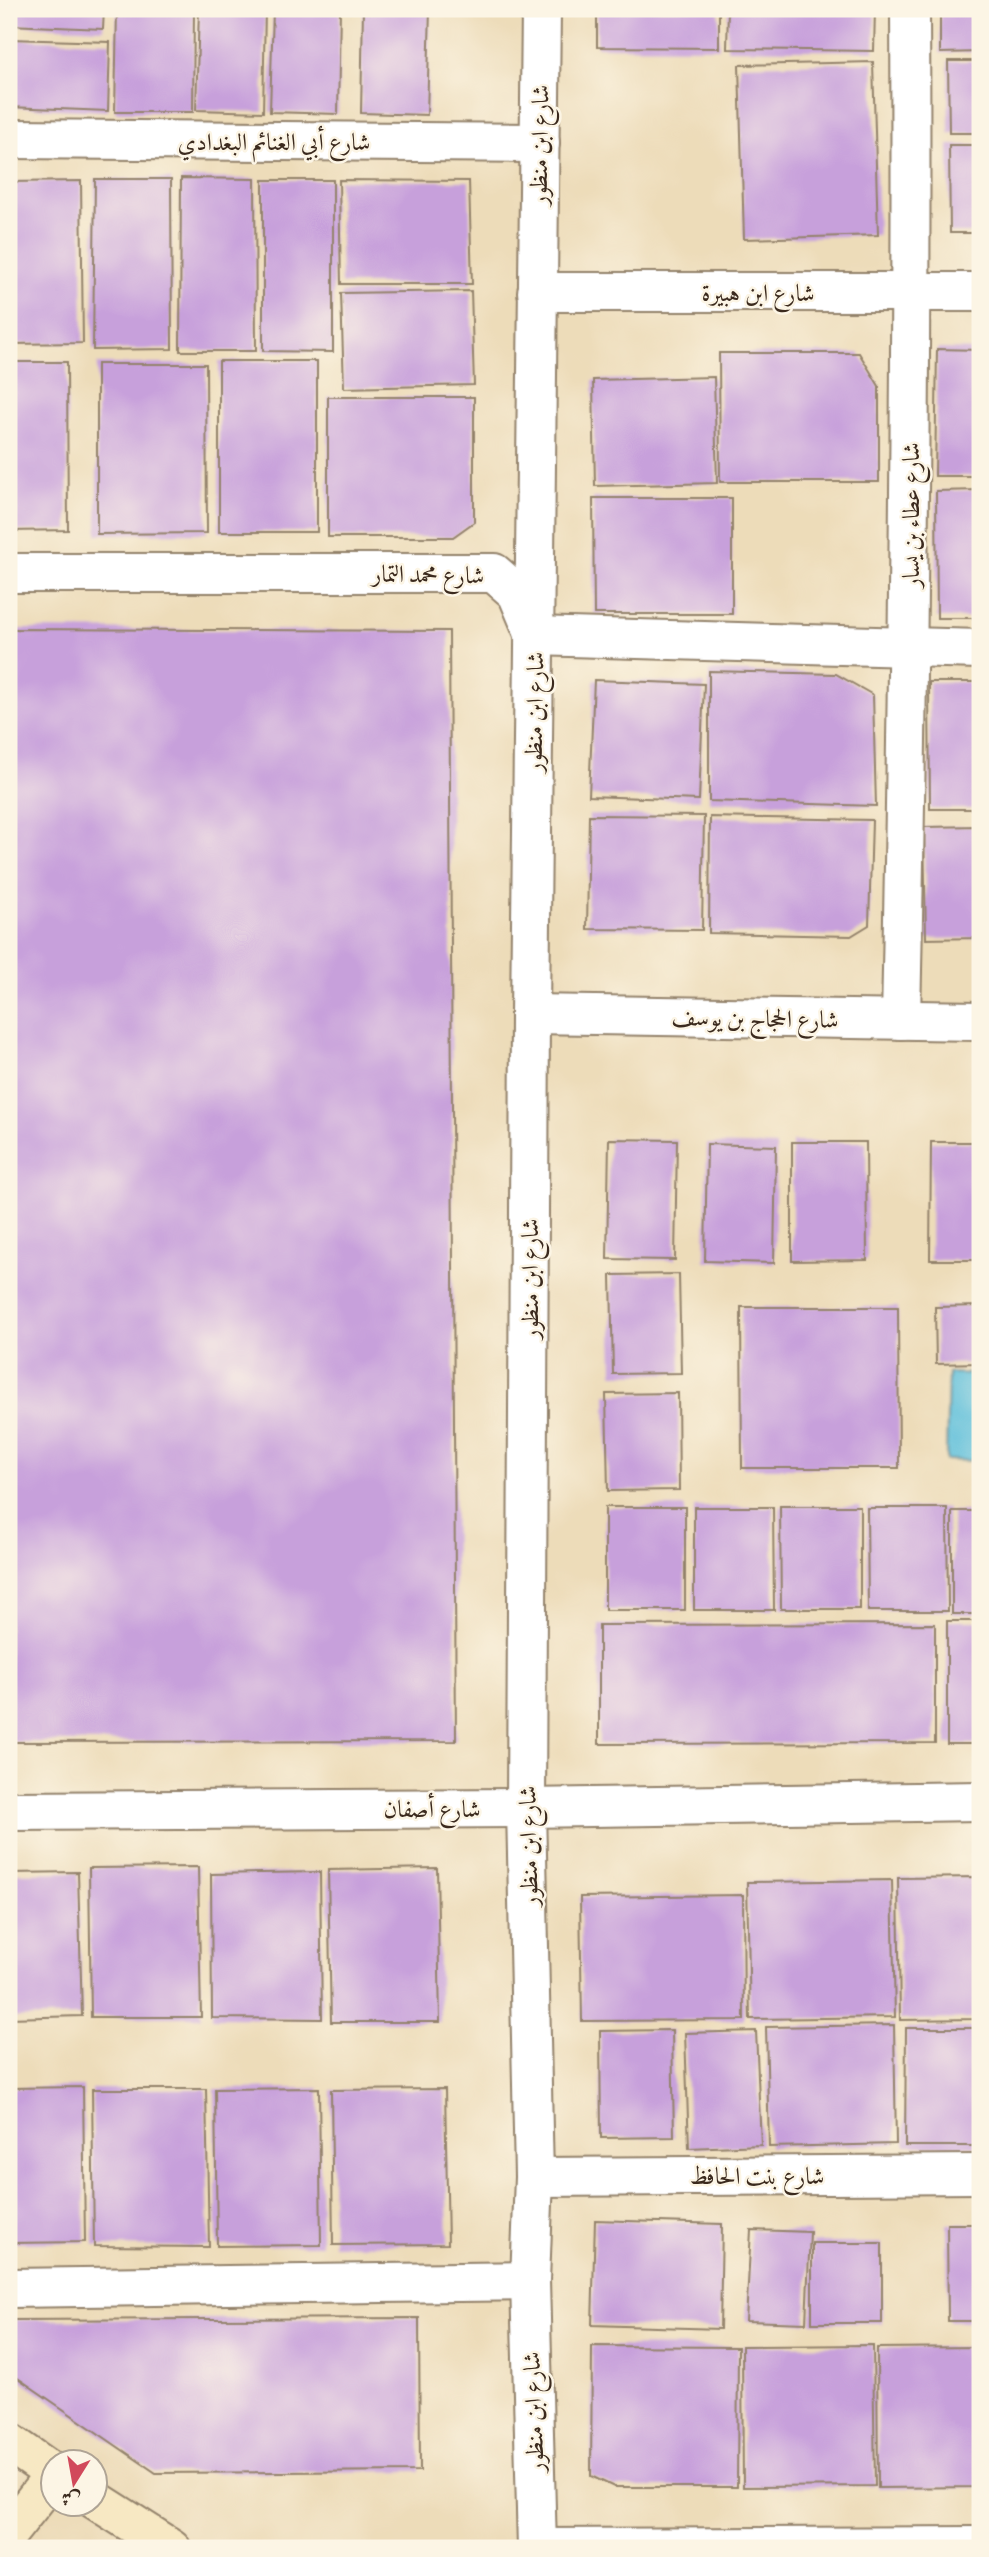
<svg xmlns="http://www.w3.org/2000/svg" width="989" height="2557" font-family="'EB Garamond',Amiri,serif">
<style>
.water{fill:#5dbfdb;stroke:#4c747c;stroke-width:2}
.building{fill:#c7a0db}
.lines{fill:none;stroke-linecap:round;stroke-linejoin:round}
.minor-casing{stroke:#94836c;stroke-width:42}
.secondary-casing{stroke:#94836c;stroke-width:42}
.minor{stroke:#fff;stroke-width:38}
.secondary{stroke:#f7e8c3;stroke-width:38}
.labels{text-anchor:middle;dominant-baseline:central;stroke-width:5;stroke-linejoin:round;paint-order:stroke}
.street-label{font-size:24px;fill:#3b2a1e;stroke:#fcf5e5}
</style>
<rect width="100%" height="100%" fill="#fcf5e5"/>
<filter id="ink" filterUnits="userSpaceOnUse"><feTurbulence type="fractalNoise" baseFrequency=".0143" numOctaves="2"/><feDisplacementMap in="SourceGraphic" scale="14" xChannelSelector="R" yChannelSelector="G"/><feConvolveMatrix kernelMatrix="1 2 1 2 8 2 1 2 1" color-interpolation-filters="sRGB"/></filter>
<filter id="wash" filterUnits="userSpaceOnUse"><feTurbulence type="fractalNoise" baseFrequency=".00686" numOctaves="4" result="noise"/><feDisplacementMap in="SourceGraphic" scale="28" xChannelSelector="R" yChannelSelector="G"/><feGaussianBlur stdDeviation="1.57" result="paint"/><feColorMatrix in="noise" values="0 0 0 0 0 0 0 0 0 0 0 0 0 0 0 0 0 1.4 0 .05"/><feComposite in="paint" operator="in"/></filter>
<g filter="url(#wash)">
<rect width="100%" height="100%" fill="#eddcb9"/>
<path class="water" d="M948,1373l32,1v87l-34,-1z"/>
<g id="blocks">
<g class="building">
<path d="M9,9h95l-1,20 -94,-4z"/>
<path d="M117,9h77l-1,103h-78z"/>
<path d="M199,9h66l-2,103 -67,-2z"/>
<path d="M273,9h67l-2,105 -68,-2z"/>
<path d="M363,9h67l-3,106 -66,-2z"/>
<path d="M597,9h122v39l-122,-1z"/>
<path d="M728,9h147l-1,42 -147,-2z"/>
<path d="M940,9h40v43l-40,1z"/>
<path d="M9,39l101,3 -2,69 -99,-4z"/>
<path d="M948,61h32v72h-31z"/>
<path d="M873,62l5,173 -134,4 -5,-174z"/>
<path d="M949,145h31v88h-30z"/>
<path d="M181,178l74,1 1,172h-76z"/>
<path d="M95,179h76l1,170 -79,1z"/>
<path d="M263,180h70v172l-70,-1z"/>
<path d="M339,180l130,1 3,103h-131z"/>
<path d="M81,181l2,162 -74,1v-162z"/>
<path d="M471,291l3,94 -130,3 -3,-95z"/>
<path d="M937,349l43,1v126h-45z"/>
<path d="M719,353h140l20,33v96h-159z"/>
<rect x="219" y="361" width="98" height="171"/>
<path d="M9,362h58l1,168 -59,1z"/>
<path d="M97,364h109l1,169 -110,1z"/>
<path d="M714,377l3,106 -122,3 -2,-106z"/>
<path d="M328,397h146v125l-21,15h-125z"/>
<path d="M980,490v128h-43l-1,-127z"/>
<path d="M593,498h139v116h-138z"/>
<path d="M9,629l440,2 7,1110 -447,1z"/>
<path d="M709,671l127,3 37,21 3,111 -167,-5z"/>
<path d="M594,680l110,4 -5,116 -110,-4z"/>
<path d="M929,682h51v127h-50z"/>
<path d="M589,815l115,1 -2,114 -115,-1z"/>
<path d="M710,817l162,3 -3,105 -18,11 -142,-3z"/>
<path d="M980,826v112l-54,1 -2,-112z"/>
<path d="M609,1139l68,1 -2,120 -68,-1z"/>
<path d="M792,1142h74l1,118 -75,1z"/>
<path d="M931,1142h49v118h-50z"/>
<path d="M707,1144l69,2 -2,117 -69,-2z"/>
<path d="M679,1274l2,99 -68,1 -2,-99z"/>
<path d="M980,1306v57l-44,1 -1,-57z"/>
<path d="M741,1307h157l1,161h-157z"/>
<path d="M678,1393l1,97 -71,1 -2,-97z"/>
<path d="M780,1506h80v103h-79z"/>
<rect x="605" y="1507" width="80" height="103"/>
<path d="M694,1507h79l1,103h-80z"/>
<path d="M867,1508h80l1,103h-80z"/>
<rect x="952" y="1511" width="28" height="103"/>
<rect x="947" y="1621" width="33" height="123"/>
<path d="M935,1624v119l-336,1v-119z"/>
<path d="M198,1867l3,150h-110l-2,-149z"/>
<path d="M437,1868l3,154h-109l-3,-152z"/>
<path d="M78,1872l4,144 -73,2v-145z"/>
<path d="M320,1872l2,147 -110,-1 -1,-144z"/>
<path d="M980,1877v142l-80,1 -2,-142z"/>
<path d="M892,1880l3,137 -145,2 -3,-137z"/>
<path d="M743,1895l1,125 -162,1 -2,-124z"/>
<path d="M894,2025l2,119 -127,3 -3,-120z"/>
<path d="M906,2028h74v118h-75z"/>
<path d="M672,2030l2,107 -73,1 -1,-107z"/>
<path d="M756,2031l5,114 -72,3 -4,-115z"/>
<path d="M83,2087l2,155 -76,1v-155z"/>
<path d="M319,2088l2,157 -104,1 -2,-157z"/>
<path d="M92,2089h114l3,158 -115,-1z"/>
<path d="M445,2089l3,155 -115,1 -2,-155z"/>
<path d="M595,2220l127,4 -2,105 -128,-4z"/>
<path d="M947,2224h33v97h-32z"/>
<path d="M751,2230l59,2 -4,91 -60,-2z"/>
<rect x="812" y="2243" width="70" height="80"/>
<path d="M419,2318l1,153 -264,2 -147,-101v-52z"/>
<path d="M873,2345l2,141 -132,1 -1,-141z"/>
<path d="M592,2346l146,1 -1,140h-123l-23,-11z"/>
<path d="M980,2347v140l-102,1 -1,-140z"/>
</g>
</g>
</g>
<g filter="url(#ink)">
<use href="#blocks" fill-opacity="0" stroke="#94836c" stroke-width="2"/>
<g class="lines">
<defs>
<g id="minor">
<path d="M9,139l531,4"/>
<path d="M537,292h443"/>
<path d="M9,573h485l23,20 18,43 445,13"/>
<path d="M530,1014l450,7"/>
<path d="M901,1020c7,-337 11,-674 9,-1011"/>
<path d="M9,1811l517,-3 454,-7"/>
<path d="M534,2177l446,-3"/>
<path d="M9,2288l521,-7"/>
<path d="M537,2548l-7,-267 4,-104 -8,-369 4,-794 11,-1005"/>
<path d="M537,2548l443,-2"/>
</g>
<g id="secondary">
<path d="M9,2442l43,30"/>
<path d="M94,2499l77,49"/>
<path d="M9,2532l43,-54"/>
</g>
</defs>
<use href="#minor" class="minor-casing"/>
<use href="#secondary" class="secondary-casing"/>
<use href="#minor" class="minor"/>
<use href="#secondary" class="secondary"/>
</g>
</g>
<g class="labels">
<g class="street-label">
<text x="274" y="141">شارع أبي الغنائم البغدادي</text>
<text transform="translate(539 145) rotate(-89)">شارع ابن منظور</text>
<text x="758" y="292">شارع ابن هبيرة</text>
<text transform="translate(910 515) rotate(-90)">شارع عطاء بن يسار</text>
<text transform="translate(428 574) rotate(1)">شارع محمد التمار</text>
<text transform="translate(534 712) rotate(-89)">شارع ابن منظور</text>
<text transform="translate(755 1018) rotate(1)">شارع الحجاج بن يوسف</text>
<text transform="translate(529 1279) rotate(-90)">شارع ابن منظور</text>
<text x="432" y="1808">شارع أصفان</text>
<text transform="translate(528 1846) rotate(-91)">شارع ابن منظور</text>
<text x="757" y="2175">شارع بنت الحافظ</text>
<text transform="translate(533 2412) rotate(-92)">شارع ابن منظور</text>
</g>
</g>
<rect width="989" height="2557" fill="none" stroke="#fcf5e5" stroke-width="35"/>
<g transform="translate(74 2483) rotate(191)"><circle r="33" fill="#fcf5e5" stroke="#afa495" stroke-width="2"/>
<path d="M0-5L12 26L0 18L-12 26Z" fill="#d1495b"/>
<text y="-10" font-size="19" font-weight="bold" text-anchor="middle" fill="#3b2a1e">ش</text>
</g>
</svg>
